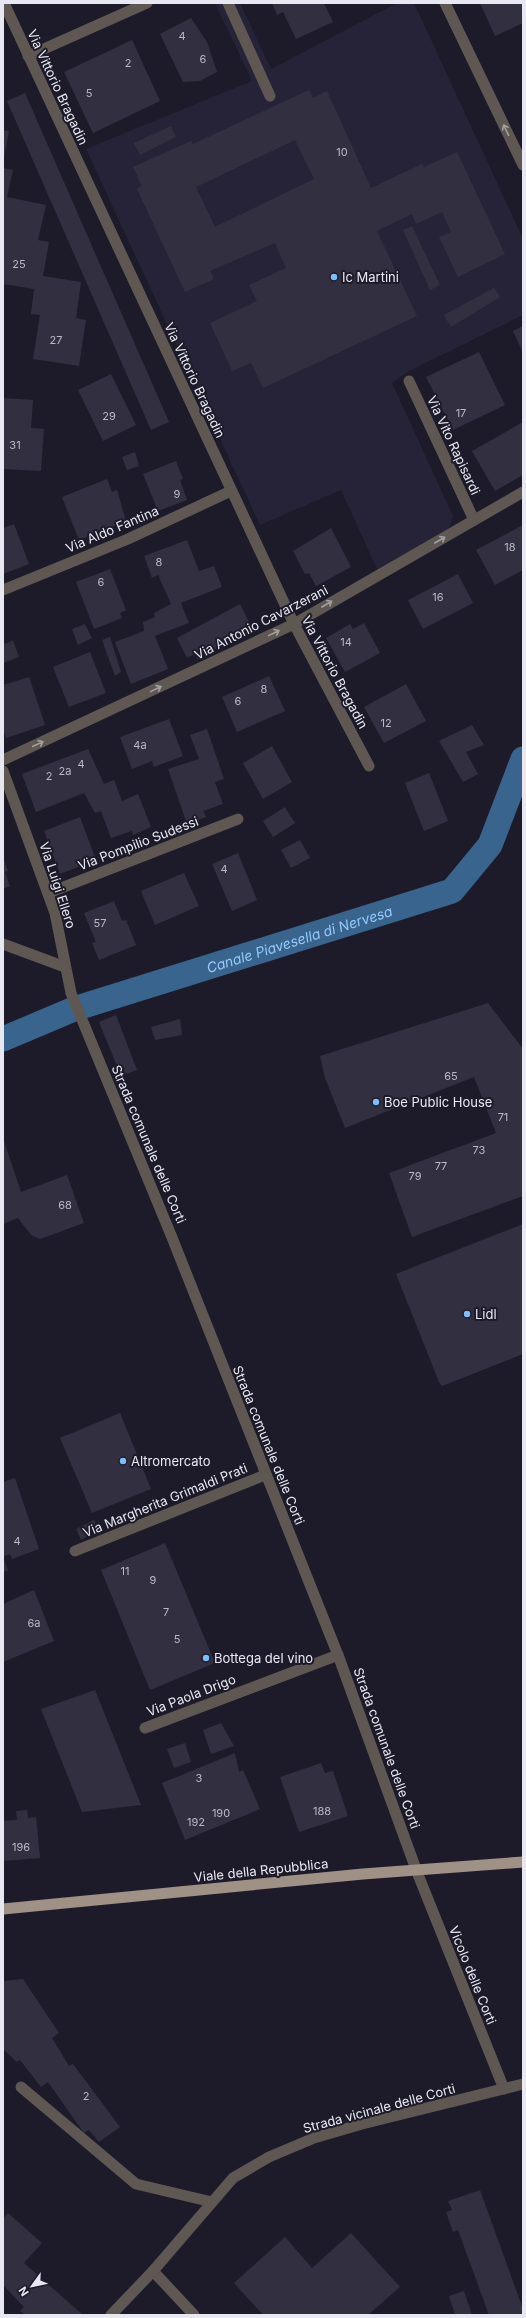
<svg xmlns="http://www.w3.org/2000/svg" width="526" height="2318" font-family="Inter,sans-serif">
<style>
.built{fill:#262338}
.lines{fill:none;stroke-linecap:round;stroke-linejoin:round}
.canal{stroke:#38648d;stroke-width:25}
.building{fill:#323040;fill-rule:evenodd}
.minor{stroke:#5e5752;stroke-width:11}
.primary{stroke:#a09186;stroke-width:11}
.oneway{stroke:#a3a0a2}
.poi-dot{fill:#7bbef9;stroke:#1d1b2a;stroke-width:1.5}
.labels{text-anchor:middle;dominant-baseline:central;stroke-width:4;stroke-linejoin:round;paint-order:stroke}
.number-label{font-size:11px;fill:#babac6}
.street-label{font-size:13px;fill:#e8e8f2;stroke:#1d1b2a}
.poi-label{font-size:13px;fill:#e8e8f2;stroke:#1d1b2a;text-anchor:start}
.water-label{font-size:14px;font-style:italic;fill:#96c9fc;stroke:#1d1b2a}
</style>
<rect width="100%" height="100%" fill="#1d1b2a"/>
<path class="built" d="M215,3h25l31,66 126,-66h17l109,236v76l-114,56 -17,12 61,133 -3,10 -15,15 -57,30 -37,-81 -81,35 -174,-376 166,-68z"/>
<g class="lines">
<path class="canal" id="s1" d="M3,1039l71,-30 378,-118 38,-46 33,-86"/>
</g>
<g class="building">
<path d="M272,3h52l9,19 -37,17 -13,-27 -6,3z"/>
<path d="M480,3h43v20l-28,13z"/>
<path d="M191,18l16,24 10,30 -17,9 -17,1 -23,-48z"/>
<path d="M132,40l28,61 -67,32 -29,-61z"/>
<path d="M309,90l4,8 14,-7 44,97 51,-24 2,3 33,-15 48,102 -47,23 -19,-40 12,-5 -9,-20 -26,12 -4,-10 -35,17 40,85 -154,72 -12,-25 -19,8 -22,-48 47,-22 -8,-16 37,-17 -11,-25 -65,28 4,8 -29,13 -48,-103 5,-3 -9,-19 58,-26 2,3zM295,140l19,39 -99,48 -19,-40z"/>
<path d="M25,93l144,329 -18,8 -144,-329z"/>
<path d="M171,126l5,11 -36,18 -6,-12z"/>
<path d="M3,130l6,1 -5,26h-1z"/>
<path d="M3,168l10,2 -6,27 39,8 -8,35 11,2 -6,34 38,6 -5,36 10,2 -7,46 -46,-7 7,-44 -9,-1 3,-25 -31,-5z"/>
<path d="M412,226l28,59 -10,5 -27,-60z"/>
<path d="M494,288l6,9 -49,30 -7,-12z"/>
<path d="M523,326v27l-10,-22z"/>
<path d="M479,352l26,53 -52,25 -27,-53z"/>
<path d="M111,374l25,51 -33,16 -25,-51z"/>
<path d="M3,398l30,2 -2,28 13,1 -3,42 -38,-2z"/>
<path d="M523,422v53l-28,16 -23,-40z"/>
<path d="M135,452l4,14 -12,4 -5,-13z"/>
<path d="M176,461l7,18 -3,1 7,20 -29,11 -15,-37z"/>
<path d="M107,479l5,13 5,-2 9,31 -47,19 -17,-43z"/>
<path d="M14,524l15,40 -26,10v-46z"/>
<path d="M523,525v45l-28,15 -19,-35z"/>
<path d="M331,528l20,39 -35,19 -7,-13 -4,1 -12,-23z"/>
<path d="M187,540l12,31 15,-5 8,21 -41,16 8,20 -34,13 13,33 -37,15 -16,-42 29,-11 -1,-9 12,-5 -1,-4 17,-9 -13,-29 -6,3 -8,-22z"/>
<path d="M110,569l16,41 -6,3 2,5 -28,11 -18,-47z"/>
<path d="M458,574l15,29 -50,26 -15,-29z"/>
<path d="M240,604l13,26 -56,29 -2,-5 -8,4 -10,-20z"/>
<path d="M364,623l16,30 -35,19 -19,-34 24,-14 3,5z"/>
<path d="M85,624l7,14 -14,7 -6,-16z"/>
<path d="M110,637l11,35 -6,4 -13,-36z"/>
<path d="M3,640l2,4 8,-4 6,17 -16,6z"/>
<path d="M90,652l16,41 -37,14 -16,-40z"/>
<path d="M269,676l16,35 -48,21 -15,-35z"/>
<path d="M29,677l16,48 -39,13 -3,-9v-44z"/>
<path d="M406,684l20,37 -42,22 -20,-36z"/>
<path d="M169,719l14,37 -29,11 -2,-6 -20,8 -12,-32z"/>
<path d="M472,725l12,20 -18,7 12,22 -15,8 -24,-41z"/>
<path d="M207,729l17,50 -9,3 8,22 -20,7 3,6 -19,7 -19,-55 31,-10 -9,-24z"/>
<path d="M272,746l20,36 -29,17 -20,-36z"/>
<path d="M88,749l16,35 10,-4 8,21 16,-7 13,33 -18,8 -1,-4 -21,7 -10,-27 -6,2 -11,-20 -48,19 -14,-38z"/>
<path d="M429,773l19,48 -24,10 -19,-48z"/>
<path d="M285,807l10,16 -22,14 -10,-16z"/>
<path d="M80,817l16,43 -36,14 -16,-43z"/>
<path d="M300,840l10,18 -19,10 -10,-18z"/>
<path d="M238,853l19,47 -25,11 -20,-47z"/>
<path d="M3,857l5,14 -3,1 5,14 -7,3z"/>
<path d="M184,873l15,33 -44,19 -14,-34z"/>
<path d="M114,901l8,20 4,-1 10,25 -37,15 -7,-17 4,-1 -12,-29z"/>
<path d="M488,1003l35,46v147l-111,41 -23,-64 107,-40 -22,-56 -129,51 -20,-50 -5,-22z"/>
<path d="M116,1015l21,55 -16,6 -22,-54z"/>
<path d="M180,1019l2,16 -27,5 -4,-13z"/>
<path d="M3,1138l18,54 46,-17 17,48 -44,16 -9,-4 -13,-17 -15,6z"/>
<path d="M523,1224v130l-81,32 -3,-4 -43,-108z"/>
<path d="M120,1413l31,76 -59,24 -32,-75z"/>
<path d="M15,1478l24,71 -27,10 -2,-5 -7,3v-75z"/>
<path d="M94,1520l4,10 -17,10 -5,-11z"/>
<path d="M165,1543l50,120 -65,27 -49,-120z"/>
<path d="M3,1557l5,13 -5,2z"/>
<path d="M34,1590l20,51 -51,21v-58z"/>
<path d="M95,1690l46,115 -59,7 -41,-103z"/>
<path d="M221,1723l13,23 -23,8 -8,-24z"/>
<path d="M185,1743l6,19 -17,6 -7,-19z"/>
<path d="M235,1753l4,19 4,-2 17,39 -75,31 -23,-57z"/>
<path d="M321,1763l4,10 8,-2 15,45 -49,16 -19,-55z"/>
<path d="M27,1810l1,8 8,-1 4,41 -37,3v-40l14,-1 -1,-9z"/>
<path d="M23,1979l36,54 -7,5 17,28 4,-2 47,63 -21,15 -10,-12 -5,3 -36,-51 -7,5 -21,-27 -3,2 -14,-13v-68z"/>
<path d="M480,2190l43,119v6h-34l-31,-85 -5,2 -7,-20 6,-2 -4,-9z"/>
<path d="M8,2213l34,30 -18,20 59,52h-58l-5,-4 4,-4 -21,-22v-66z"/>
<path d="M351,2233l49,54 -32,28h-105l-29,-32 51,-46 27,31z"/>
<path d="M464,2291l8,24h-17l-6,-19z"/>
</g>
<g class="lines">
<g class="minor">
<path d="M4,3l290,621 75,142"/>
<path d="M228,3l42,93"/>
<path d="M445,3l78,162"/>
<path d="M28,56l119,-53"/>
<path d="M409,381l65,139"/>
<path d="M3,590l125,-51 103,-48"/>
<path d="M3,760l291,-136 229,-132"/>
<path d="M3,771l52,142 16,80 100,242 167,420 79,217 87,217"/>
<path d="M48,893l190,-74"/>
<path d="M3,944l62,23"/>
<path d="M75,1551l190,-76"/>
<path d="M145,1728l193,-73"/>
<path d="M21,2087l115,97 76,18"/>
<path d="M153,2271l41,44"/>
<path d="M111,2315l42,-44 80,-93 36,-21 45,-19 48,-14 161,-40"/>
</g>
<path class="primary" d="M3,1909l360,-35 160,-12"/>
</g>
<defs><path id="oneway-shaft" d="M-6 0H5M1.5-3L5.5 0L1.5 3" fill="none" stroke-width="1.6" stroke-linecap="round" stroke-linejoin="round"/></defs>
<g class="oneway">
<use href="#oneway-shaft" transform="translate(506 130) rotate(-116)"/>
<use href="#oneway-shaft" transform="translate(440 540) rotate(-30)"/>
<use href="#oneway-shaft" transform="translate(327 604) rotate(-30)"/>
<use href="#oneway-shaft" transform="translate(274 633) rotate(-26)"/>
<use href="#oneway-shaft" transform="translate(156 689) rotate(-26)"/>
<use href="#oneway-shaft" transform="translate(38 744) rotate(-25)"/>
</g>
<g class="poi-dot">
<circle cx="334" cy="277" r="4"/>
<circle cx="376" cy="1102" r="4"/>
<circle cx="467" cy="1314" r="4"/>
<circle cx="123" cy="1461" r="4"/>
<circle cx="206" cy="1658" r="4"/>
</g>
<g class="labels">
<g class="number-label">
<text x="182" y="36">4</text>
<text x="203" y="59">6</text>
<text x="128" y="63">2</text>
<text x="89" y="93">5</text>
<text x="342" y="152">10</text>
<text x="19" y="264">25</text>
<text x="56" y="340">27</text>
<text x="461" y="413">17</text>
<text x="109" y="416">29</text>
<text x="15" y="445">31</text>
<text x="177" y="494">9</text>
<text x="510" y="547">18</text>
<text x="159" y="562">8</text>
<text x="101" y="582">6</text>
<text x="438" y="597">16</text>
<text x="346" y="642">14</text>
<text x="264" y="689">8</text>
<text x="238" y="701">6</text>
<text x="386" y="723">12</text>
<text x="140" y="745">4a</text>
<text x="81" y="764">4</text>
<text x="65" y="771">2a</text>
<text x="49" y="776">2</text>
<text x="224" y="869">4</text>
<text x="100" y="923">57</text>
<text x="451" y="1076">65</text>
<text x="503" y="1117">71</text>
<text x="479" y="1150">73</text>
<text x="441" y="1166">77</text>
<text x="415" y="1176">79</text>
<text x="65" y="1205">68</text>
<text x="17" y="1541">4</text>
<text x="125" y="1571">11</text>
<text x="153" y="1580">9</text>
<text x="166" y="1612">7</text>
<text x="34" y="1623">6a</text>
<text x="177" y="1639">5</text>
<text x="199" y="1778">3</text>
<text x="322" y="1811">188</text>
<text x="221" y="1813">190</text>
<text x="196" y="1822">192</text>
<text x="21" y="1847">196</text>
<text x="86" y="2096">2</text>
</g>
<g class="street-label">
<text transform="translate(58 87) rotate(65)">Via Vittorio Bragadin</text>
<text transform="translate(195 380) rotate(65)">Via Vittorio Bragadin</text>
<text transform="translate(454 445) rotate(65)">Via Vito Rapisardi</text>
<text transform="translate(112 529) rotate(-23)">Via Aldo Fantina</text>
<text transform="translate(261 622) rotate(-27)">Via Antonio Cavarzerani</text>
<text transform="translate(335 672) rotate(62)">Via Vittorio Bragadin</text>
<text transform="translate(138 843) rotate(-21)">Via Pompilio Sudessi</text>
<text transform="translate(58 885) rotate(72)">Via Luigi Ellero</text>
<text transform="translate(149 1144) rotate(67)">Strada comunale delle Corti</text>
<text transform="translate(269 1445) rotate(68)">Strada comunale delle Corti</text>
<text transform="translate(165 1500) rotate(-22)">Via Margherita Grimaldi Prati</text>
<text transform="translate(191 1695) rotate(-21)">Via Paola Drigo</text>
<text transform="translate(387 1748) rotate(70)">Strada comunale delle Corti</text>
<text transform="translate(261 1870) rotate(-6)">Viale della Repubblica</text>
<text transform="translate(473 1975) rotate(68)">Vicolo delle Corti</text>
<text transform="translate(379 2108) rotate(-15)">Strada vicinale delle Corti</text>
</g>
<g class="poi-label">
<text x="342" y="277">Ic Martini</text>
<text x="384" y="1102">Boe Public House</text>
<text x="475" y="1314">Lidl</text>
<text x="131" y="1461">Altromercato</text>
<text x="214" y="1658">Bottega del vino</text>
</g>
<g class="water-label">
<text stroke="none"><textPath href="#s1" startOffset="313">Canale Piavesella di Nervesa</textPath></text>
</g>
</g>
<rect width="526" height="2318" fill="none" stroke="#e8e8f2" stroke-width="8"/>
<g transform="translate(32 2286) rotate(237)" stroke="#1d1b2a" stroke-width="3" paint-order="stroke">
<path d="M0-3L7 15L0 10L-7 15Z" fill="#e8e8f2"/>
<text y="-6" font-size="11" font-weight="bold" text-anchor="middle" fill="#e8e8f2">N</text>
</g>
</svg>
